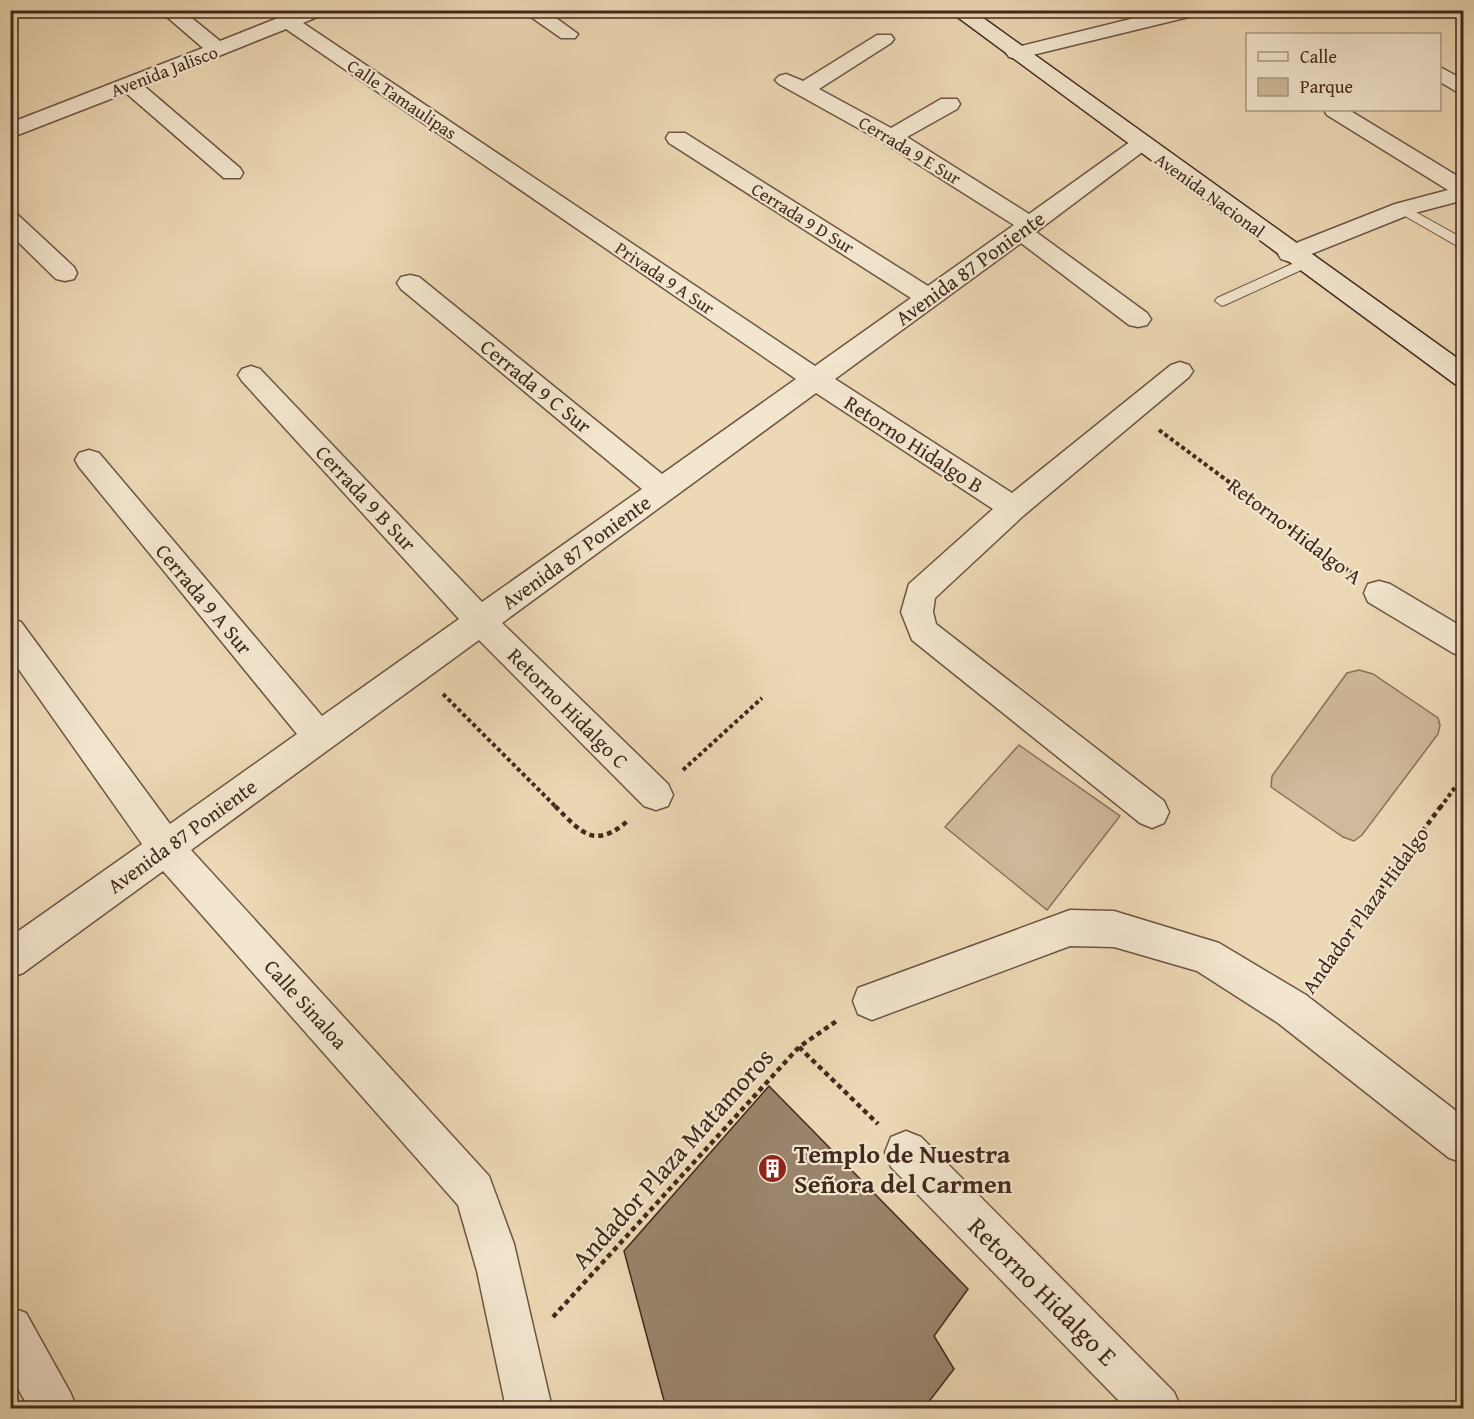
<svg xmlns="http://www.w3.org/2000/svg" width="1474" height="1419" font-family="'Gentium Book Plus',serif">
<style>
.green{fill:#d0ba9b;stroke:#88725c;stroke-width:1.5}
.building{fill:#9a846c;stroke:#41291c;stroke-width:1.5}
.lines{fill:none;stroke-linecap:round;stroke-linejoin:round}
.service-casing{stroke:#6c5542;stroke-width:2}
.minor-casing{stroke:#6c5542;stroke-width:3}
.secondary-casing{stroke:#41291c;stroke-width:3}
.path-far1{stroke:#41291c;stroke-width:4;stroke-dasharray:4 3;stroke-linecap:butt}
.path{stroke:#41291c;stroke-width:4.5;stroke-dasharray:5 4;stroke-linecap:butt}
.service{fill:#f3e6cf;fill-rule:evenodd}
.minor{fill:#f3e6cf;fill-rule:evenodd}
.secondary{fill:#f3e6cf;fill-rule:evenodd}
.labels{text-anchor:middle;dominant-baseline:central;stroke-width:4.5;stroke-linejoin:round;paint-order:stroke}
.far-street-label{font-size:18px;fill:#41291c;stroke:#f3e6cf}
.street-label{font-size:21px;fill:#41291c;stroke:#f3e6cf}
.near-poi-label{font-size:26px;font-weight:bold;fill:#41291c;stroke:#f3e6cf;text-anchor:start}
.near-street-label{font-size:26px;fill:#41291c;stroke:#f3e6cf}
</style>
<rect width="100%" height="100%" fill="#edd8b5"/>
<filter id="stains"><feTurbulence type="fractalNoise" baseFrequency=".00333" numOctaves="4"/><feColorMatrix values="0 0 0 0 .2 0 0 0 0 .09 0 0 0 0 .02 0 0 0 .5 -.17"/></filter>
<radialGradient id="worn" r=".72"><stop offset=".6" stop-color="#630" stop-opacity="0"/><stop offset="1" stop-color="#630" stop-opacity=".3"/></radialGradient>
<g class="green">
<path d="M1359,670l14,4 65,44 2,7 -2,9 -76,101 -8,6 -11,-4 -72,-50 1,-11 75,-103z"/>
<path d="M1019,745l101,71 -73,94 -102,-83z"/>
</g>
<path class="building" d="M769,1086l199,203 -34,47 20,33 -30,39h-258l-42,-157z"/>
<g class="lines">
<defs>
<g id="service">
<path d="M1403,205l61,34v11l-66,-38v-6z"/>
<path d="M1305,258l7,5 -2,3 -83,38 -5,2 -7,-5 2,-3z"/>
</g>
<g id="minor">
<path d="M159,10h23l38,31 78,-31h29l-3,4 -21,9 512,343 96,-68 -242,-155 -3,-5 3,-5h16l243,153 86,-61 -131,-83 -104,-58 -4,-4 4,-4 7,-2 17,7 74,-46h14l3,4 -3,4 -72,46 72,39 50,-29h16l3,5 -3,5 -50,28 122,77 105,-75h16l3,5 -117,88 111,81 4,6 -4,6 -9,2 -9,-2 -108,-82 -186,136 177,114 159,-128 9,-3 9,3 4,6 -4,6 -166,139 -88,82 -2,14 3,12 228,177 5,11 -5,11 -12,5 -12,-5 -228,-183 -11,-28 8,-28 84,-75 -177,-116 -314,230 166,161 5,11 -5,11 -12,4 -12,-4 -165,-166 -288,210 298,326 25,68 38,164h-46l-29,-137 -19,-66 -295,-334 -140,102 -13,5v-41l132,-93 -132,-187v-39l11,4 149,202 127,-90 -218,-267 -4,-7 4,-7 10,-3 10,3 223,263 137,-97 -217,-238 -4,-6 4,-6 9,-3 9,3 222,233 160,-113 -241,-200 -4,-6 4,-6 9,-2 9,2 243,197 134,-95 -510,-350 -142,57 96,82 3,5 -3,5h-16l-98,-85 -116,45v-15l193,-75z"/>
<path d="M521,10h24l33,24 -3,4h-14z"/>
<path d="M1167,10h37l-3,4 -185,45 -7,-2 -3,-4 3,-4z"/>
<path d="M1440,67l24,13v16l-24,-14z"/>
<path d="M1324,110h25l115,70v20l-53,14 -112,45 -9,3 -9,-3 -3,-5 3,-5 114,-45 53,-14 -121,-75z"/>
<path d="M10,213l8,2 56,52 3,6 -3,6 -9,2 -9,-2 -46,-45z"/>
<path d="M1379,581l11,3 74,44v29l-11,-4 -85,-51 -4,-9 4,-9z"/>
<path d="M1070,910l44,1 105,32 87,52 158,122v46l-15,-5 -171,-135 -81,-52 -83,-24 -44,-1 -198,74 -14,-6 -5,-13 5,-13z"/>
<path d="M906,1131l15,6 253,255 7,16h-55l-235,-241 -6,-15 6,-15z"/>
<path d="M10,1307l16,6 44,79 7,16h-48l-19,-33z"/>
</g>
<path id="secondary" d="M948,10h24l492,353v23l-9,-2z"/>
</defs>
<use href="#service" class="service-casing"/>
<use href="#minor" class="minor-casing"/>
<use href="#secondary" class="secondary-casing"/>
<g class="path-far1">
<path d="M1159,430l194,144"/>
<path d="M443,694l114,114"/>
<path d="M683,770l79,-72"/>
<path d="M1440,808l24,-33"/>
</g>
<g class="path">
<path d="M555,806c27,27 39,44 74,14"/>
<path d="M1316,977l125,-171"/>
<path d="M799,1047l79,77"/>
<path d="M553,1317l246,-270 39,-27"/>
</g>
<use href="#service" class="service"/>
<use href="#minor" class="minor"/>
<use href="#secondary" class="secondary"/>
</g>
<defs>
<symbol id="building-disc" viewBox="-11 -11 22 22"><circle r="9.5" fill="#8f2418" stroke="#f3e6cf"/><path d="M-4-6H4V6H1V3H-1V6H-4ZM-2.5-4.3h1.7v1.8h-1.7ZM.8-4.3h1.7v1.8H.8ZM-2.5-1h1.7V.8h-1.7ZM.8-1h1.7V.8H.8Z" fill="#fff"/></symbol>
</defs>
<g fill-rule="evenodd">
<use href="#building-disc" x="756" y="1152" width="33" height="33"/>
</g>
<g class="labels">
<g class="far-street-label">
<text transform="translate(164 71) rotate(-21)">Avenida Jalisco</text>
<text transform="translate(402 99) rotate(34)">Calle Tamaulipas</text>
<text transform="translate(910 150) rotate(31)">Cerrada 9 E Sur</text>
<text transform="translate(1210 195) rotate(36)">Avenida Nacional</text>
<text transform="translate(803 218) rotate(32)">Cerrada 9 D Sur</text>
<text transform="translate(665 278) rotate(34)">Privada 9 A Sur</text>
</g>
<g class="street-label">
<text transform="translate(970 268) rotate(-36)">Avenida 87 Poniente</text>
<text transform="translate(536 386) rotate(39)">Cerrada 9 C Sur</text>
<text transform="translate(914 444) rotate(33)">Retorno Hidalgo B</text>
<text transform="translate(366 498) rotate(47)">Cerrada 9 B Sur</text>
<text transform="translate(1295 531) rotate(37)">Retorno Hidalgo A</text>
<text transform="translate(576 552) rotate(-36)">Avenida 87 Poniente</text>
<text transform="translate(204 599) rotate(50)">Cerrada 9 A Sur</text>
<text transform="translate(568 708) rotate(45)">Retorno Hidalgo C</text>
<text transform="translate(182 836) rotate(-36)">Avenida 87 Poniente</text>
<text transform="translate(1365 910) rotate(-54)">Andador Plaza Hidalgo</text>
<text transform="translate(306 1004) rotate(48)">Calle Sinaloa</text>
</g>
<g class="near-poi-label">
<text x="794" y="1153">Templo de Nuestra<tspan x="794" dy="30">Señora del Carmen</tspan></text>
</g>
<g class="near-street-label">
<text transform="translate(672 1158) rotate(-48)">Andador Plaza Matamoros</text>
<text transform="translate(1043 1291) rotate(45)">Retorno Hidalgo E</text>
</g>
</g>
<rect width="1474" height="1419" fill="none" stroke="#edd8b5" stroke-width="36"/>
<rect x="12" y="12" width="1450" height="1395" fill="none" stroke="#41291c" stroke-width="3"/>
<rect x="18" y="18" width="1438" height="1383" fill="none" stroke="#41291c" stroke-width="1.5"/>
<rect x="1246" y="33" width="195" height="78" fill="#f3e6cf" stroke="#ac9a87" stroke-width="1.5"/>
<rect x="1258" y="52" width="30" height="9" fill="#f3e6cf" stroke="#ac9a87" stroke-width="1.5"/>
<text x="1300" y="63" font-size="18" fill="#41291c">Calle</text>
<rect x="1258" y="78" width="30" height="18" fill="#d0ba9b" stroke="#ac9a87" stroke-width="1.5"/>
<text x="1300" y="93" font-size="18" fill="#41291c">Parque</text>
<rect width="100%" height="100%" filter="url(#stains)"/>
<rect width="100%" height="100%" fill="url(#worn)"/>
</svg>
